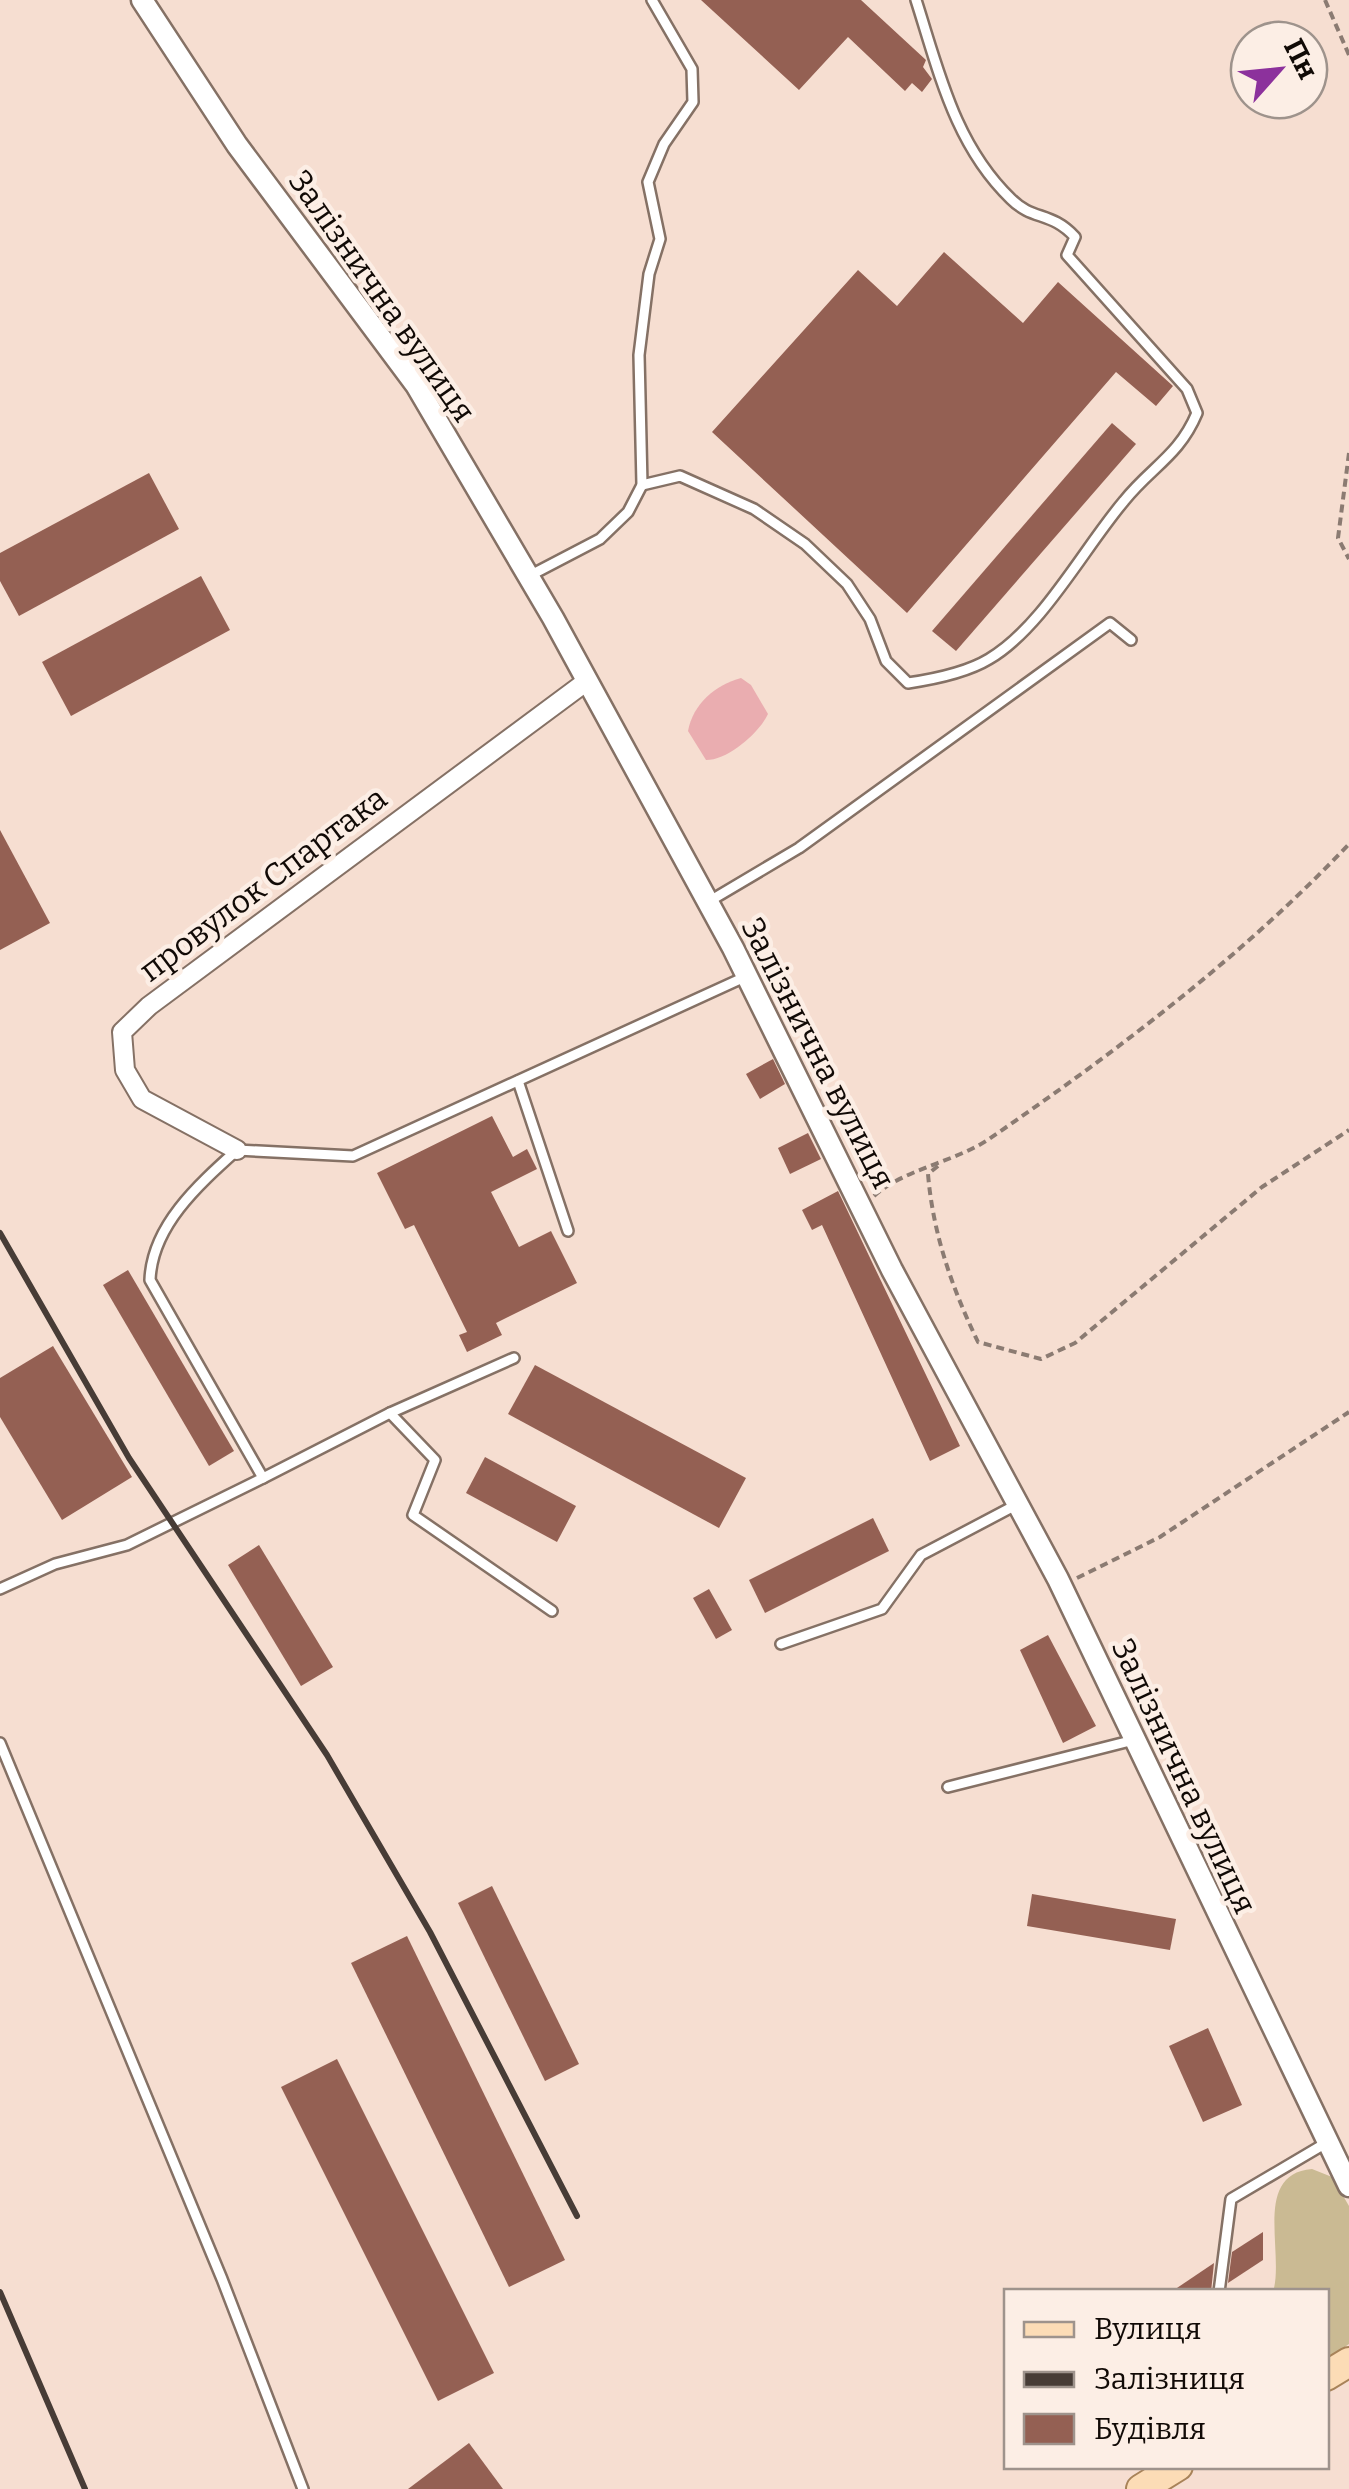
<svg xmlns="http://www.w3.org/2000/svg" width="1349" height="2489" font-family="Bitter,serif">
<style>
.green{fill:#caba93}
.water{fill:#eaadb0}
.building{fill:#946053}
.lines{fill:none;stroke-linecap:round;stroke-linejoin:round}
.service-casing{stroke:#857165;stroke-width:14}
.minor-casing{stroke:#857165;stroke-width:22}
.tertiary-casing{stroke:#857165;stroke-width:25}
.primary-casing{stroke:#a88359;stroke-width:32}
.path{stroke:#8b7b72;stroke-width:4;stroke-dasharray:8 5;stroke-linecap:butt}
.service{stroke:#fff;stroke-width:9}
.minor{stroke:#fff;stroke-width:18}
.tertiary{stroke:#fff;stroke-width:20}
.primary{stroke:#fcdcb6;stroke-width:28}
.rail{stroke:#473c36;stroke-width:6}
.labels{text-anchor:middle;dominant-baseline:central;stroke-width:9;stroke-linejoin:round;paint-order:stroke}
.street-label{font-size:32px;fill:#110a06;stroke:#fceee5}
</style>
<rect width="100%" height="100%" fill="#f6ded1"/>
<path class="green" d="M1312,2169l20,8 17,29v138l-22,15 -1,-67h-53c12,-39 -21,-118 39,-123z"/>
<path class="water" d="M741,678l10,7 17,29c-9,19 -40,46 -62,46l-18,-29c5,-27 27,-46 53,-53z"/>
<g class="building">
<path d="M701,0h160l65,60 -3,7 9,12 -10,13 -10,-9 -7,8 -57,-54 -49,53z"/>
<path d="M944,252l79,71 35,-41 115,104 -17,20 -40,-34 -209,241 -195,-181 146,-162 39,36z"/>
<path d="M1112,423l24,21 -180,207 -24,-20z"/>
<path d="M149,473l30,56 -160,87 -19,-35v-28z"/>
<path d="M201,576l29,54 -159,86 -29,-54z"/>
<path d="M0,830l50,93 -50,27z"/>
<path d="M773,1059l12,25 -25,15 -14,-25z"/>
<path d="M492,1116l21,41 14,-8 10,20 -46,23 28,55 32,-16 26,52 -81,40 6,12 -35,17 -8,-17 8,-3 -53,-107 -9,4 -28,-56z"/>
<path d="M808,1133l13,26 -31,15 -12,-26z"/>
<path d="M838,1191l122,255 -30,15 -108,-236 -10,5 -10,-20z"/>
<path d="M128,1270l106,181 -25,15 -106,-181z"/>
<path d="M53,1346l79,131 -70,43 -62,-103v-39z"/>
<path d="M535,1365l211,113 -27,50 -211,-114z"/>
<path d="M485,1457l91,49 -19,36 -91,-49z"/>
<path d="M873,1518l16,33 -124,62 -16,-33z"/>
<path d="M259,1545l74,122 -32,19 -73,-121z"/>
<path d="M709,1589l23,41 -16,9 -23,-41z"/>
<path d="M1048,1635l48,91 -33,17 -43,-93z"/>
<path d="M492,1886l87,178 -34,17 -87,-178z"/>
<path d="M1032,1894l144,25 -6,31 -143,-24z"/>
<path d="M407,1936l158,324 -56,27 -158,-324z"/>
<path d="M1208,2028l34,77 -39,17 -34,-76z"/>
<path d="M337,2059l157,314 -56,28 -157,-314z"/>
<path d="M1263,2232v28l-35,23 4,-31z"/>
<path d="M1214,2263l-3,29h-40z"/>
<path d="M469,2443l34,46h-95z"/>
</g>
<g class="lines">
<defs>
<g id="service">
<path d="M642,485l38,-9 74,33 51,35 42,40 23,35 16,42 22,22c27,-4 58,-10 81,-24 53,-31 95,-111 135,-158 27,-34 55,-45 73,-88l-10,-24 -120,-134 8,-18c-24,-26 -42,-16 -64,-38 -56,-54 -72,-127 -95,-199"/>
<path d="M531,575l69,-36 28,-27 14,-27 -3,-130 10,-81 11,-35 -12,-57 16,-38 29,-42 -1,-33 -40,-69"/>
<path d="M708,902l91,-54 311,-225 21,17"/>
<path d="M518,1081l50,150"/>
<path d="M390,1413l45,47 -22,55 139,96"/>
<path d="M263,1478l127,-65 124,-55"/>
<path d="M0,1589l55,-25 72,-19 136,-67 -113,-198c2,-54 48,-95 87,-130l116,6 394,-180"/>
<path d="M781,1644l101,-35 39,-54 95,-50"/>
<path d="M0,1743l222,536 81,210"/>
<path d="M948,1787l186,-47"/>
<path d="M1219,2292l12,-93 95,-56"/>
</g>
<path id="minor" d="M237,1150l-95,-51 -17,-29 -3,-38 27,-26 438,-325"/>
<path id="tertiary" d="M142,0l95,145 179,240 137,233 180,330 159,322 166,309 291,607"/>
<g id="primary">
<path d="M1326,2376l23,-14"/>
<path d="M1141,2489l37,-23"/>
</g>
</defs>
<use href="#service" class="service-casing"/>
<use href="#minor" class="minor-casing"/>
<use href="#tertiary" class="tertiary-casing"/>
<use href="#primary" class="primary-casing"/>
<g class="path">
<path d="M1325,0l24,55"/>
<path d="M1349,453l-11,85 11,21"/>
<path d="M938,1166l-10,8c5,60 24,114 50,168l63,17 34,-16 187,-156 87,-57"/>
<path d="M874,1196c30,-27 81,-34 115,-57 127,-87 255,-184 360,-295"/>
<path d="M1077,1578l83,-41 189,-125"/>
</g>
<use href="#service" class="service"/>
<use href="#minor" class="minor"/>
<use href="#tertiary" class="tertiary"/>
<use href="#primary" class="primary"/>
<g class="rail">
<path d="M0,1233l129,225 198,297 103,177 147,284"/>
<path d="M0,2292l85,197"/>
</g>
</g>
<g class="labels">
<g class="street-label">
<text transform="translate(382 296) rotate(55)">Залізнична вулиця</text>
<text transform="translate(263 884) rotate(-37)">провулок Спартака</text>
<text transform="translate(818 1053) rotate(63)">Залізнична вулиця</text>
<text transform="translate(1184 1776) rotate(65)">Залізнична вулиця</text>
</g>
</g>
<rect x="1004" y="2289" width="325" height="180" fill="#fceee5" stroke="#9e938c" stroke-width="2.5"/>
<rect x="1024" y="2322" width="50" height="15" fill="#fcdcb6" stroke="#9e938c" stroke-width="2.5"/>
<text x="1094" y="2339" font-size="30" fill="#110a06">Вулиця</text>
<rect x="1024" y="2372" width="50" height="15" fill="#473c36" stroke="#9e938c" stroke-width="2.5"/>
<text x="1094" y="2389" font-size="30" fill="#110a06">Залізниця</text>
<rect x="1024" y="2414" width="50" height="30" fill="#946053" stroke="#9e938c" stroke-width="2.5"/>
<text x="1094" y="2439" font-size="30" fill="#110a06">Будівля</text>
<g transform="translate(1279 70) rotate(63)"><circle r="48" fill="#fceee5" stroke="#9e938c" stroke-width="2.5"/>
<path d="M0-8L18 38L0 25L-18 38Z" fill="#8c319c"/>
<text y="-15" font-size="28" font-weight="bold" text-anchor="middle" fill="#110a06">Пн</text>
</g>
</svg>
